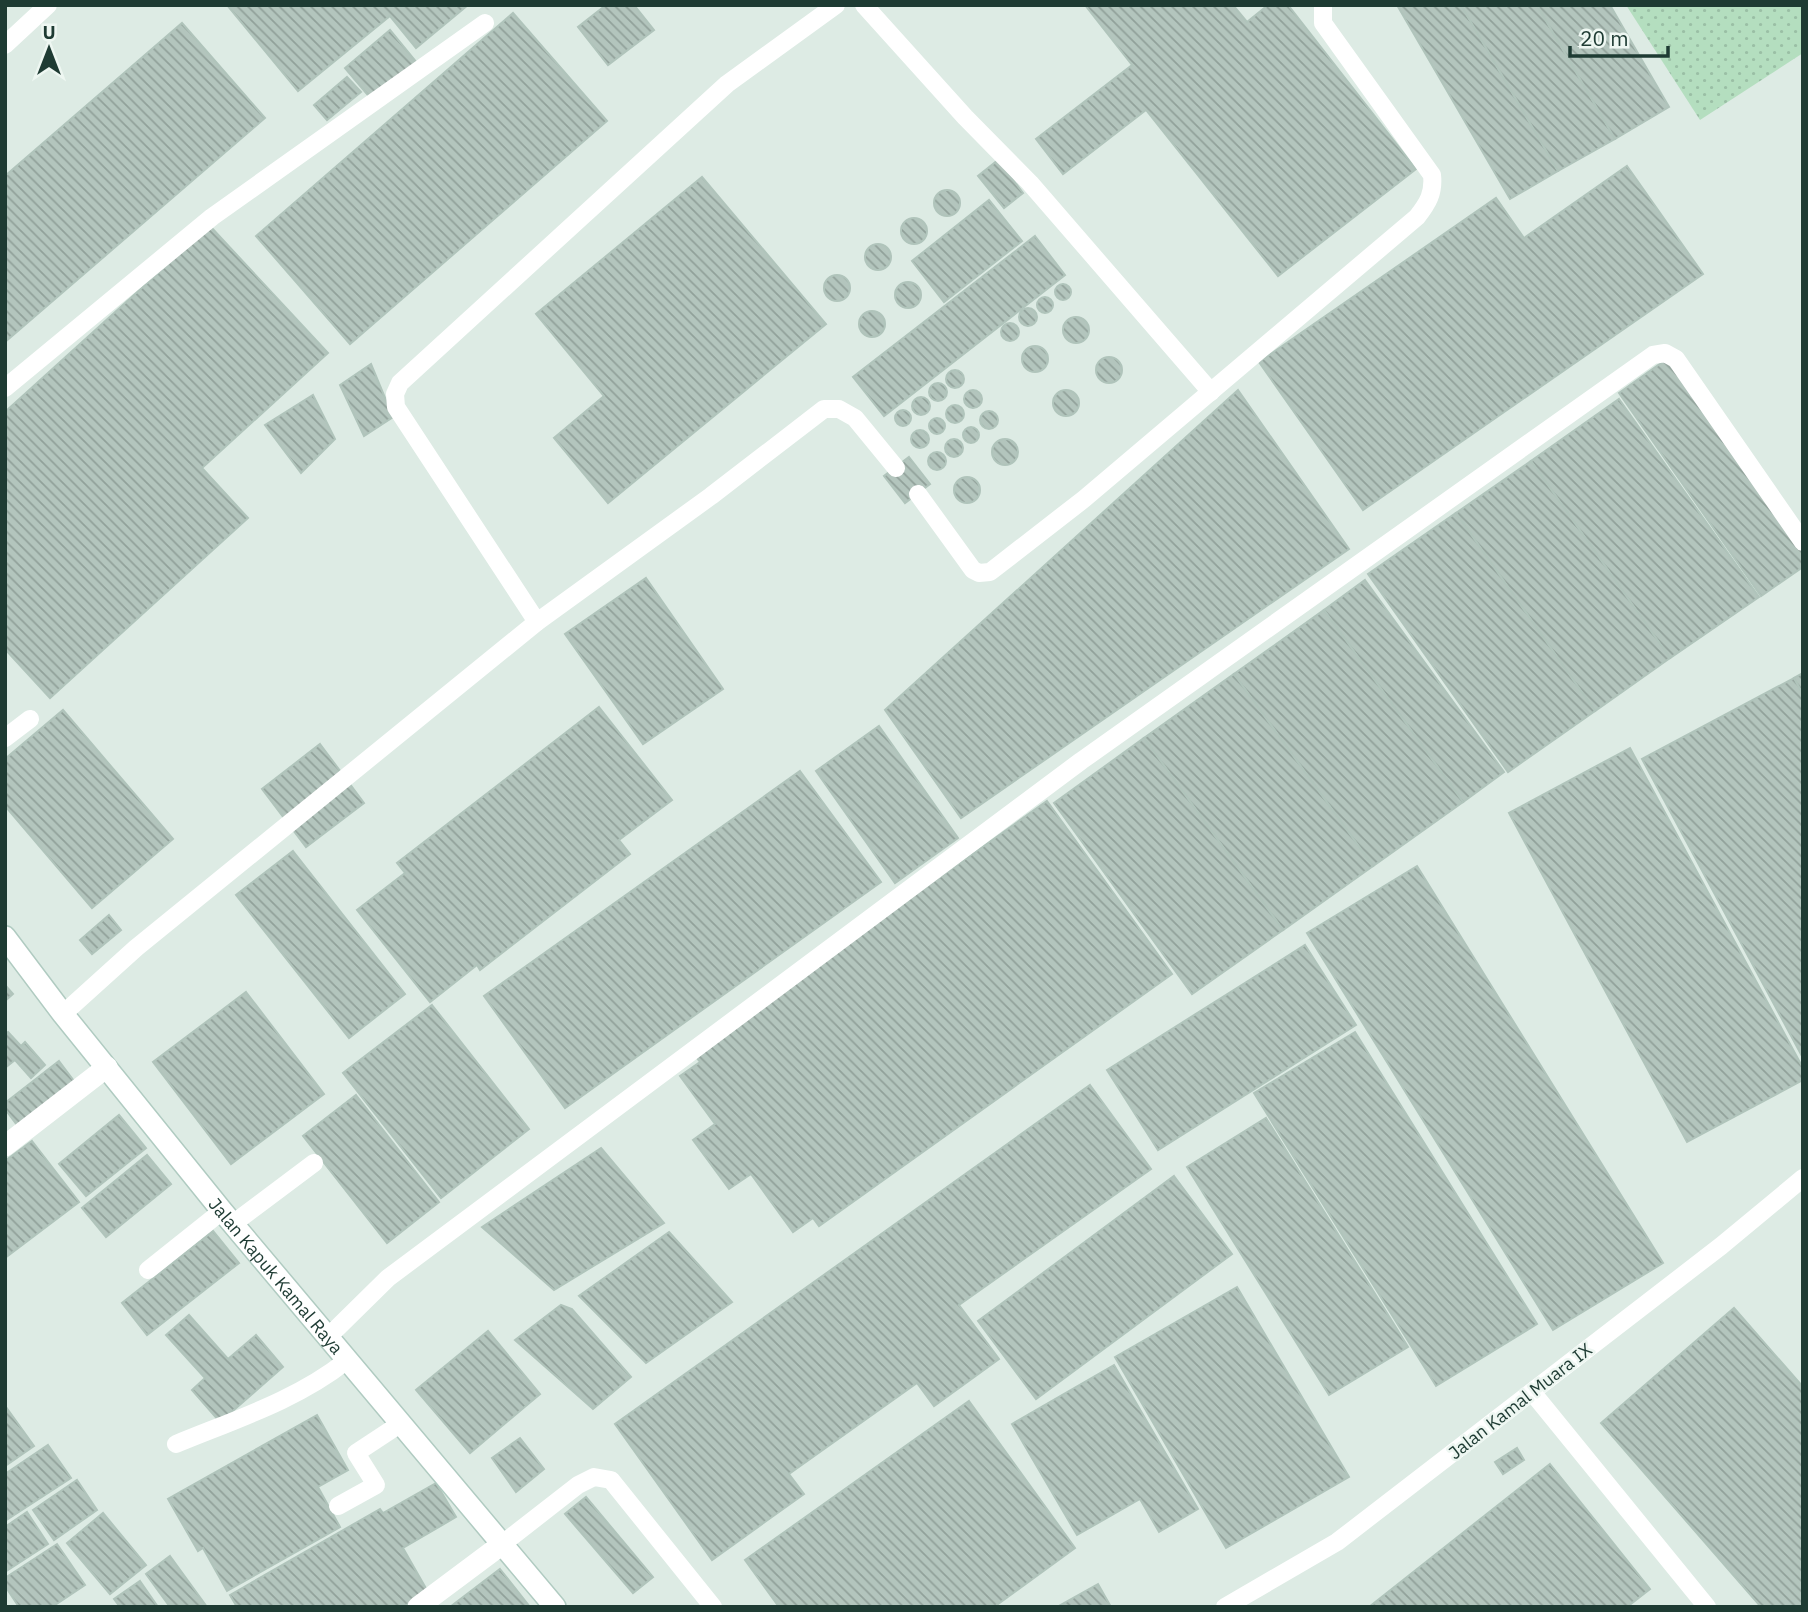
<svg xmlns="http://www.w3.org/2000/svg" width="1808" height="1612" font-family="'IBM Plex Sans',sans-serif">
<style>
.grass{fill:url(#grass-dots)}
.building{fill:url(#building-back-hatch);stroke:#b0c4bb;stroke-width:2}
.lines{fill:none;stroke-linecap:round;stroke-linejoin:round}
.secondary-casing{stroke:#b0cbc1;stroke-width:24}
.lane{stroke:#fff;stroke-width:18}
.street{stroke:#fff;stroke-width:21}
.secondary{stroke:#fff;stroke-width:21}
.labels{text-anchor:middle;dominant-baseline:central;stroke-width:5;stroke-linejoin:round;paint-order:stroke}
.street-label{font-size:18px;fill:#1e3b33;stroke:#eef7f2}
</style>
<defs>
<pattern id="grass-dots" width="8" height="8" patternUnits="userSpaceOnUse" patternTransform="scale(1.75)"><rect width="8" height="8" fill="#b4debf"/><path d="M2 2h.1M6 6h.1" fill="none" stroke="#9abfa5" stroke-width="1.8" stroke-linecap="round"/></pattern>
<pattern id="building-back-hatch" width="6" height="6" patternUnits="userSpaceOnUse" patternTransform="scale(1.75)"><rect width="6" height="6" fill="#b3c5bd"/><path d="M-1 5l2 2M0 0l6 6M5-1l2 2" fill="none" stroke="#91a19a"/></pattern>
</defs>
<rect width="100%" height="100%" fill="#ddebe4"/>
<path class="grass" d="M1626,5h177v48l-103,67z"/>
<g class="building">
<path d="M227,5h241l-52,43 -26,-32 -92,75z"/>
<path d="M606,5h28l20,25 -46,35 -30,-38z"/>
<path d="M1085,5h148l14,17 21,-17h20l128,164 -138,107 -132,-166 -83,64 -27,-35 96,-74z"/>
<path d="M1397,5h64l97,166 -48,28z"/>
<path d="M1461,5h76l78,134 -57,32z"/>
<path d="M1537,5h73l59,102 -54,32z"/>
<path d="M513,13l94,108 -257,223 -94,-108z"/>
<path d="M182,23l83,95 -260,224v-166z"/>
<path d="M390,30l28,34 -45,37 -28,-33z"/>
<path d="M347,77l14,15 -34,28 -13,-15z"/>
<path d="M998,160l25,33 -19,15 -26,-32z"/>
<path d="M1627,166l76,108 -340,236 -104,-148 237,-164 28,40z"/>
<path d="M702,177l124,147 -218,179 -54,-65 50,-42 -68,-82z"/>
<circle cx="947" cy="203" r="13"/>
<path d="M989,200l33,41 -78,61 -32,-41z"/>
<circle cx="914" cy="231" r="13"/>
<path d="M210,226l118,127 -126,115 46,50 -198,180 -45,-49v-237z"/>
<path d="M1035,236l30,39 -181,141 -31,-39z"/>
<circle cx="878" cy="257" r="13"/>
<circle cx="837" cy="288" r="13"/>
<circle cx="908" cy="295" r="13"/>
<circle cx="1063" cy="292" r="8"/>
<circle cx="1045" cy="305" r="8"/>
<circle cx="1028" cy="317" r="9"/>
<circle cx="872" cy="324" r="13"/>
<circle cx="1076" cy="330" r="13"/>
<circle cx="1010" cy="332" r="9"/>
<circle cx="1035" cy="359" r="13"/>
<path d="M1671,356l132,188v23l-42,29 -142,-203z"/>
<circle cx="1109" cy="370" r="13"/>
<path d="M371,364l22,53 -29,19 -24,-51z"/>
<circle cx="955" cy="379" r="9"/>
<circle cx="938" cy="392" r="9"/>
<circle cx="1066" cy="403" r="13"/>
<path d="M1238,390l111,159 -388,269 -76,-108z"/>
<circle cx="973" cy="399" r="9"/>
<path d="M313,395l22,44 -34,34 -36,-48z"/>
<circle cx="921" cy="406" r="9"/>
<path d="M1619,399l140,198 -89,61 -139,-197z"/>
<circle cx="955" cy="414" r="9"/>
<circle cx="903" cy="418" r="8"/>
<circle cx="989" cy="420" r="9"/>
<circle cx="937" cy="426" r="8"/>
<circle cx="971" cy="435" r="8"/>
<circle cx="920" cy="439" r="9"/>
<circle cx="1005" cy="452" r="13"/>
<circle cx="954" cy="448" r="9"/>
<circle cx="937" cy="461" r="9"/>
<path d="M909,457l21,27 -25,19 -21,-27z"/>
<path d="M1531,461l139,197 -75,53 -139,-198z"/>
<circle cx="967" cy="490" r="13"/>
<path d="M1456,513l139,198 -87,61 -140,-198z"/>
<path d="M646,578l77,111 -80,55 -78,-110z"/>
<path d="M1365,580l139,192 -41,30 -139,-192z"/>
<path d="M1324,610l139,192 -90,64 -139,-192z"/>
<path d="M1803,673v22l-9,-17z"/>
<path d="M1234,674l139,192 -90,64 -139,-192z"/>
<path d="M1794,678l9,17v363l-161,-299z"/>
<path d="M599,707l73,93 -53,40 11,14 -150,116 -3,-5 -47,37 -73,-92 48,-37 -8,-10z"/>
<path d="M63,710l110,129 -81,69 -87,-102v-47z"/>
<path d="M879,726l79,112 -63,45 -79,-112z"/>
<path d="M1144,738l139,192 -91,64 -138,-191z"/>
<path d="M320,744l44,59 -58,44 -44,-58z"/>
<path d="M1630,748l173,320v12l-116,62 -178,-329z"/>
<path d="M800,771l81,111 -316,226 -81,-112z"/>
<path d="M1047,801l125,173 -353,252 -6,-8 -20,14 -42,-58 -22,15 -36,-49 22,-16 -35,-48 20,-14 -7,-9z"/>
<path d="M293,851l112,143 -56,44 -113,-143z"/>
<path d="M1417,866l246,397 -110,67 -246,-397z"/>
<path d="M109,915l12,15 -29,24 -12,-14z"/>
<path d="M1305,945l51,80 -198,125 -51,-80z"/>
<path d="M5,985l8,9 -8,7z"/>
<path d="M246,992l78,102 -93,70 -78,-102z"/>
<path d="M432,1005l97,124 -88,69 -98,-125z"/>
<path d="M8,1032l13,14 4,-4 20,23 -14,13 -16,-18 -10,8v-34z"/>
<path d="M1355,1032l182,292 -101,62 -182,-293z"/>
<path d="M59,1061l18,24 -57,44 -15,-20v-6z"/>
<path d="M1090,1085l61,84 -192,136 40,54 -65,47 -17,-23 -128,91 15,20 -92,66 -97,-136z"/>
<path d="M356,1095l83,107 -52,41 -84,-107z"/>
<path d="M119,1115l27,33 -60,48 -27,-32z"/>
<path d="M1266,1118l142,229 -79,48 -142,-228z"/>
<path d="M32,1141l47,61 -74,56v-97z"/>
<path d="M601,1148l63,75 -110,67 -72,-63z"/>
<path d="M147,1155l24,29 -65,53 -24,-29z"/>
<path d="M1174,1176l58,78 -196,145 -58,-78z"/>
<path d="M213,1231l26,32 -92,72 -25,-32z"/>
<path d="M669,1232l63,70 -86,61 -67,-67z"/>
<path d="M1237,1287l112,190 -123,71 -111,-191z"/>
<path d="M561,1305l11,4 59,68 -38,32 -78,-69z"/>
<path d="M1734,1308l69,79v220h-42l-160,-184z"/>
<path d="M189,1315l39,44 28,-24 27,32 -63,55 -28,-32 13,-12 -39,-43z"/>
<path d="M488,1331l52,63 -70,59 -54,-63z"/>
<path d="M1114,1365l84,144 -39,23 -19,-33 -63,36 -65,-111z"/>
<path d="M969,1401l106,147 -81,59h-215l-34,-47z"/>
<path d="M6,1407l28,39 -29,20v-58z"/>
<path d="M317,1415l31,55 -30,17 22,40 -113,64 -24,-43 -5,3 -30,-52z"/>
<path d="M520,1438l24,31 -28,23 -24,-34z"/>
<path d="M48,1445l23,33 -66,43v-47z"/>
<path d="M1517,1448l7,12 -21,14 -8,-12z"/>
<path d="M1550,1464l100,125 -23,18h-258z"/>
<path d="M77,1480l20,30 -43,30 -21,-30z"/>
<path d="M436,1483l20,34 -53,31 25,44 -25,15h-166l-7,-12 150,-86 3,4z"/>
<path d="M586,1497l67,80 -20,16 -68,-79z"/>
<path d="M27,1512l21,32 -43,28v-45z"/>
<path d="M103,1513l43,52 -36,29 -43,-51z"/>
<path d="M57,1544l28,41 -33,22h-33l-14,-21v-8z"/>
<path d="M170,1556l37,51h-37l-24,-33z"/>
<path d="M500,1569l30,38h-80z"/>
<path d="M140,1581l18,26h-38l-6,-8z"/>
<path d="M1098,1584l13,23h-54z"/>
</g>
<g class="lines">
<defs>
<g id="secondary">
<path id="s1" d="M5,937l58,77 159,197 333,396"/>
</g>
</defs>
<use href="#secondary" class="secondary-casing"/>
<g class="lane">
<path d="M864,5l101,112 65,66 181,209"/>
<path d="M5,45l43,-40"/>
<path d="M5,388l207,-171 273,-194"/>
<path d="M918,494l55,76 6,3 11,-1 94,-73 333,-282c11,-14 17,-24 15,-42l-109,-152v-18"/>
<path d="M537,622l-141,-215 -1,-13 5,-11 327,-299 109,-79"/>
<path d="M5,738l25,-19"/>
<path d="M63,1014l73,-66 401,-326 174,-126 113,-87h15l16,9 41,50"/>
<path d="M234,1223l80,-60"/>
<path d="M148,1270l74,-59"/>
<path d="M327,1338l61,-60 693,-517 572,-406 12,-2 11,6 127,183"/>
<path d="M1532,1392l175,215"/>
<path d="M176,1444c58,-24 121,-44 170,-83"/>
<path d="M338,1506l38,-21 -20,-32 44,-29"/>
<path d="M501,1545l77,-60 16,-8 17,3 102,127"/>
<path d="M1225,1607l112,-65 384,-296 82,-68"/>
</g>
<g class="street">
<path d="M5,1146l102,-79"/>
<path d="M418,1607l83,-62"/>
</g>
<use href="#secondary" class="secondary"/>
</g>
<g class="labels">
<g class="street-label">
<text stroke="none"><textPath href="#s1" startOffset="434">Jalan Kapuk Kamal Raya</textPath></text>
<text transform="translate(1520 1401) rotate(-38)">Jalan Kamal Muara IX</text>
</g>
</g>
<rect width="1808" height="1612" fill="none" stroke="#1e3b33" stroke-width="14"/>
<g transform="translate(49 49)" stroke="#eef7f2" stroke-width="5" paint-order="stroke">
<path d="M0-5L12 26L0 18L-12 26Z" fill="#1e3b33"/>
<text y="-10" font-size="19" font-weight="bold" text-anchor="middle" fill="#1e3b33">U</text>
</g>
<path d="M1570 46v10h98v-10" fill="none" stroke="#1e3b33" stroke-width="3.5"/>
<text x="1580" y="46" font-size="21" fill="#1e3b33" stroke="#eef7f2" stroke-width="5" paint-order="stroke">20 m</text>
</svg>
